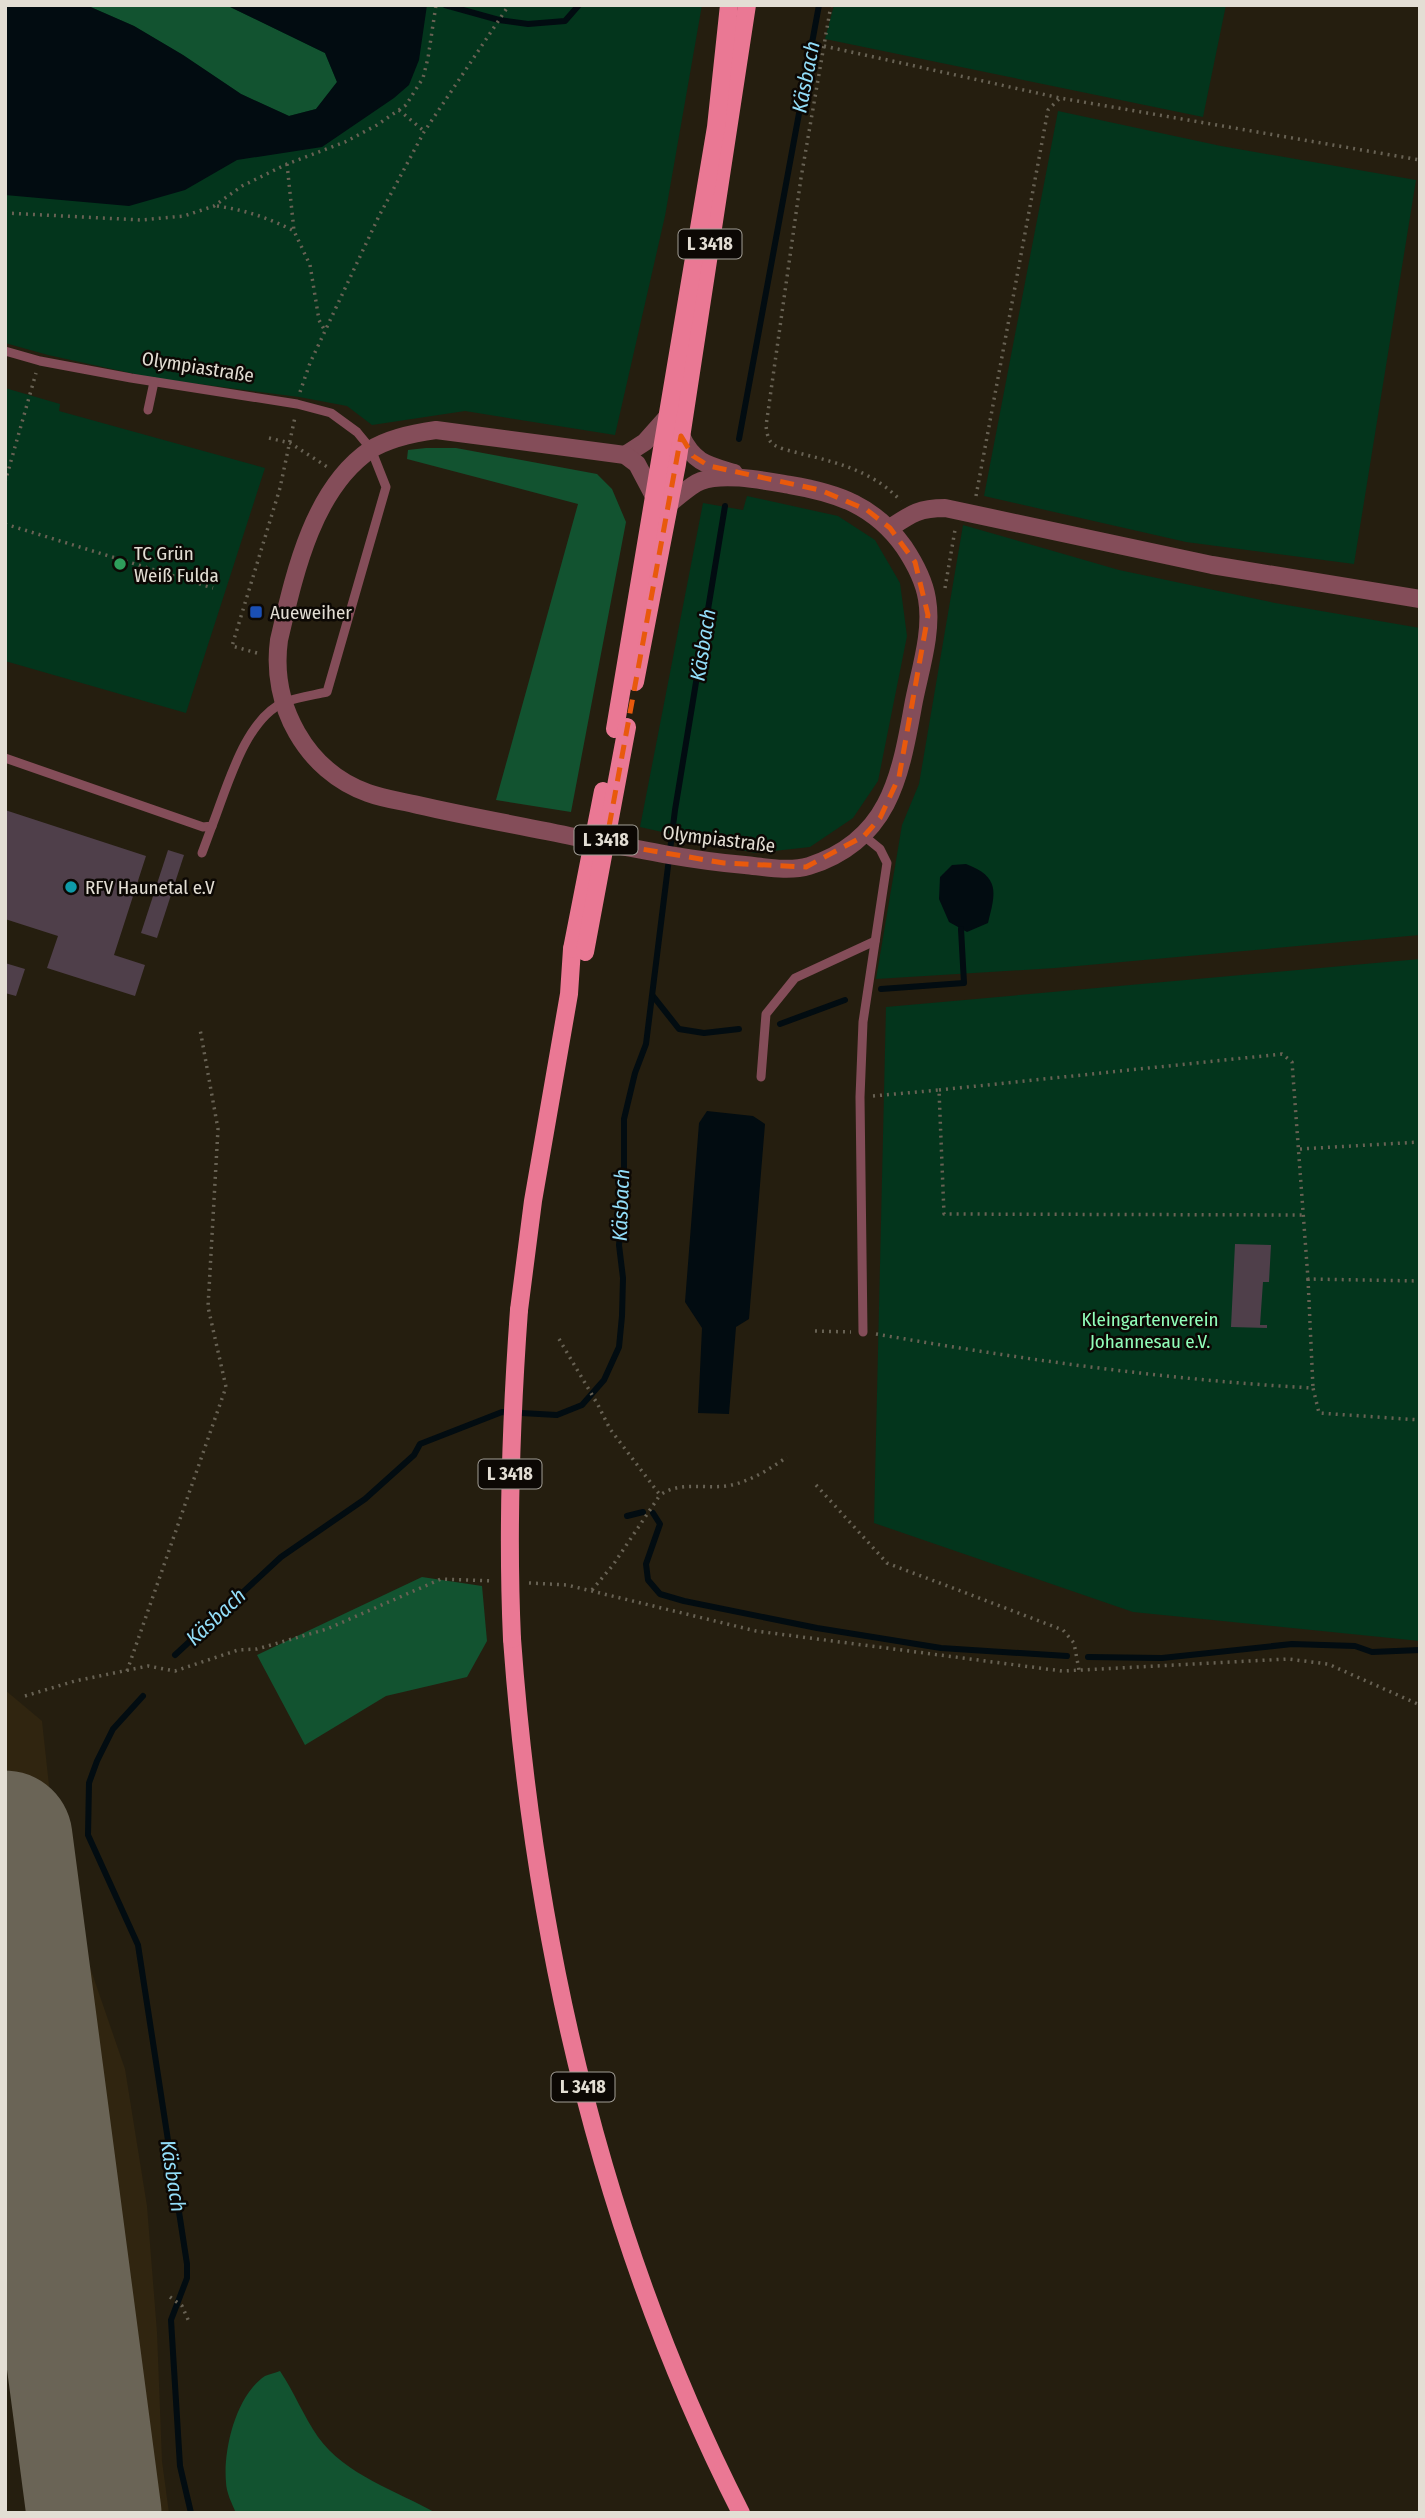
<svg xmlns="http://www.w3.org/2000/svg" width="1425" height="2518" font-family="'Fira Sans Condensed',sans-serif">
<style>
.built{fill:#302510}
.green{fill:#03351c}
.forest{fill:#125330}
.water{fill:#020c11}
.lines{fill:none;stroke-linecap:round;stroke-linejoin:round}
.stream{stroke:#020c11;stroke-width:6}
.runway{stroke:#6a6456;stroke-width:135}
.building{fill:#4f3f4a}
.path{stroke:#686254;stroke-width:3.5;stroke-dasharray:2 5;stroke-linecap:butt}
.service{stroke:#844d59;stroke-width:9}
.minor{stroke:#844d59;stroke-width:18}
.primary{stroke:#ea7894;stroke-width:18}
.primary-bridge{stroke:#ea7894;stroke-width:18}
.marked{fill:none;stroke:#e8590c;stroke-width:5;stroke-dasharray:14 9;stroke-linejoin:round}
.leisure-dot{fill:#2e9e5b;stroke:#0c0804;stroke-width:2.5}
.transit-dot{fill:#1a4fb4;stroke:#0c0804;stroke-width:2.5}
.culture-dot{fill:#0f9aa8;stroke:#0c0804;stroke-width:2.5}
.labels{text-anchor:middle;dominant-baseline:central;stroke-width:5;stroke-linejoin:round;paint-order:stroke}
.shield{fill:#0c0804;stroke:#a29e96;stroke-width:2}
.shield-label{font-size:18px;font-weight:bold;fill:#e3ded4}
.street-label{font-size:19px;fill:#e3ded4;stroke:#0c0804}
.poi-label{font-size:19px;fill:#e3ded4;stroke:#0c0804;text-anchor:start}
.park-label{font-size:19px;fill:#91fdb9;stroke:#0c0804}
.water-label{font-size:21px;font-style:italic;fill:#92ddf8;stroke:#0c0804}
</style>
<rect width="100%" height="100%" fill="#251e0f"/>
<path class="built" d="M5,1690l37,31 17,156 66,192 22,137 10,126 5,129 7,52h-118l-46,-367z"/>
<g class="green">
<path d="M5,5h697l-37,211 -50,219 -150,-24 -93,14 -25,-19 -48,-9 -146,-19 -105,-23 -43,-12z"/>
<path d="M834,5h392l-23,112 -378,-78z"/>
<path d="M1058,111l163,35 195,34 -62,384 -168,-22 -202,-46z"/>
<path d="M5,388l55,16 -1,7 206,57 -79,245 -181,-52z"/>
<path d="M747,496l91,20 37,24 25,43 7,53 -29,145 -25,37 -43,29 -55,6 -115,-26 63,-324 40,7z"/>
<path d="M963,525l156,45 156,33 145,25v307l-365,33 -179,11 26,-154 17,-41z"/>
<path d="M1420,959v682l-287,-29 -259,-89 12,-516z"/>
</g>
<g class="forest">
<path d="M86,5h140l99,48 12,29 -21,27 -27,7 -48,-22 -58,-39 -49,-29z"/>
<path d="M426,448h30l141,26 15,15 14,33 -55,290 -75,-12 82,-296 -171,-45 1,-9z"/>
<path d="M422,1577l60,9 5,55 -20,36 -81,19 -81,49 -48,-90z"/>
<path d="M280,2371c14,21 24,46 38,66 27,38 79,54 118,76h-200c-4,-9 -10,-21 -10,-31 -3,-32 10,-87 39,-106 4,-2 11,-3 15,-5z"/>
</g>
<g class="water">
<path d="M5,5h81l48,21 49,29 58,39 48,22 27,-7 21,-27 -12,-29 -99,-48h201l-8,55 -10,25 -15,13 -72,49 -85,13 -52,30 -56,16 -124,-11z"/>
<path d="M966,864c34,13 30,28 22,59l-21,9 -18,-10 -10,-23 1,-22 12,-12z"/>
<path d="M707,1111l46,5 12,8 -16,195 -13,8 -7,87 -31,-1 4,-85 -17,-26 14,-179z"/>
</g>
<g class="lines">
<g class="stream">
<path d="M445,5l54,15 29,4 37,-3 14,-16"/>
<path d="M739,439l80,-434"/>
<path d="M881,989l83,-6 -3,-54"/>
<path d="M653,996l26,33 25,4 35,-4"/>
<path d="M780,1024l65,-24"/>
<path d="M653,1513l7,11 -14,40 2,16 12,14 24,7 133,27 124,20 126,8"/>
<path d="M627,1516l16,-4"/>
<path d="M175,1655l106,-98 84,-58 49,-44 6,-11 82,-32 55,3 25,-10 22,-25 15,-33 3,-31 1,-38 -4,-33 5,-49v-77l11,-46 11,-29 29,-234 50,-304"/>
<path d="M1088,1657l74,1 130,-14 63,2 17,6 48,-2"/>
<path d="M143,1696l-30,33 -16,32 -8,22 -1,52 50,110 49,319v14l-16,42 9,146 11,47"/>
</g>
<path class="runway" d="M5,1838l89,675"/>
</g>
<g class="building">
<path d="M5,810l141,46 -32,99 31,10 -10,31 -88,-28 11,-32 -53,-17z"/>
<path d="M168,850l16,5 -27,83 -16,-5z"/>
<path d="M5,963l20,6 -9,27 -11,-3z"/>
<path d="M1235,1244l36,1 -2,37h-6l-3,43h7v3l-36,-1z"/>
</g>
<g class="lines">
<g class="path">
<path d="M831,5l-30,173 -35,248c2,14 3,18 17,23 44,12 85,17 118,52"/>
<path d="M824,46l236,52"/>
<path d="M399,110l25,21"/>
<path d="M287,164l7,67 16,34 9,55 6,11"/>
<path d="M217,206c28,4 52,12 77,25"/>
<path d="M5,213l136,7 43,-4 30,-10 28,-20 45,-22 58,-22 32,-17 29,-20 17,-27 5,-20 8,-53"/>
<path d="M300,392l10,-29 69,-147 45,-84 85,-127"/>
<path d="M269,438l21,5 39,25"/>
<path d="M5,482l31,-109"/>
<path d="M976,496l72,-386 12,-12 360,62"/>
<path d="M5,524l208,64"/>
<path d="M945,588l10,-58"/>
<path d="M257,653l-25,-7 48,-158 15,-71"/>
<path d="M939,1090l343,-36 10,8 16,217 112,2"/>
<path d="M873,1096l66,-6 5,124 360,1"/>
<path d="M1300,1149l120,-7"/>
<path d="M1308,1279l5,109"/>
<path d="M815,1331l36,1"/>
<path d="M876,1334c144,25 291,46 437,54l6,25 101,7"/>
<path d="M559,1339l39,66 12,24 50,66c21,-14 43,-6 66,-9 22,-3 44,-17 61,-29"/>
<path d="M816,1485l71,78 176,67 11,13 5,27"/>
<path d="M529,1583l38,2 189,46 306,40 226,-12 40,5 92,41"/>
<path d="M592,1590l21,-25 47,-70"/>
<path d="M127,1671l99,-284 -18,-80 10,-178 -18,-100"/>
<path d="M25,1696l50,-15 73,-15 27,5 63,-21 19,-1 70,-20 114,-50 53,2"/>
<path d="M170,2297l12,9 8,18"/>
</g>
<g class="service">
<path d="M5,351l35,10 91,17 166,26 34,9 26,19 14,17 15,38 -59,205c-13,3 -29,5 -42,10 -40,16 -58,86 -73,124l-9,1 -198,-69"/>
<path d="M148,410l6,-28"/>
<path d="M202,853l10,-27"/>
<path d="M761,1077l5,-63 29,-36 80,-37"/>
<path d="M863,1332l-3,-235 3,-75 24,-159 -7,-14 -16,-13"/>
</g>
<g class="minor">
<path d="M681,436c13,27 26,29 53,37"/>
<path d="M625,455l20,-13 24,-27"/>
<path d="M655,498l-18,-34 -12,-9 -189,-25c-22,3 -47,8 -66,20 -58,40 -76,126 -91,190 -9,65 27,131 89,153 16,6 34,8 50,12 52,12 105,21 157,32 56,11 113,23 170,28 20,2 44,7 64,1 79,-25 91,-87 104,-160 6,-33 20,-73 14,-107 -3,-19 -13,-37 -23,-52 -29,-41 -66,-54 -114,-62 -24,-4 -65,-13 -89,-4 -11,4 -21,15 -31,22"/>
<path d="M890,528c21,-14 29,-20 55,-20l267,57 208,34"/>
</g>
<g class="primary">
<path d="M635,682l42,-218 70,-459"/>
<path d="M615,729l101,-602 13,-122"/>
<path d="M519,1310l14,-109 36,-207 3,-45"/>
<path d="M512,1639c22,304 90,601 229,874"/>
</g>
<g class="primary-bridge">
<path d="M572,949l31,-158"/>
<path d="M585,952l42,-225"/>
<path d="M512,1639c-5,-110 -1,-219 7,-329"/>
</g>
</g>
<path class="marked" d="M681,436l12,20 16,10 111,24 47,20 23,18 25,34 13,53 -29,162 -19,41 -16,18 -58,31 -82,-4 -118,-20z"/>
<circle class="leisure-dot" cx="120" cy="564" r="7"/>
<rect class="transit-dot" x="249" y="605" width="14" height="14" rx="3.5"/>
<circle class="culture-dot" cx="71" cy="887" r="7"/>
<g class="labels">
<g class="shield">
<rect x="678.5" y="229.5" width="63" height="29" rx="5"/>
<rect x="574.5" y="825.5" width="63" height="29" rx="5"/>
<rect x="478.5" y="1459.5" width="63" height="29" rx="5"/>
<rect x="551.5" y="2072.5" width="63" height="29" rx="5"/>
</g>
<g class="shield-label">
<text x="710" y="244">L 3418</text>
<text x="606" y="840">L 3418</text>
<text x="510" y="1474">L 3418</text>
<text x="583" y="2087">L 3418</text>
</g>
<g class="street-label">
<text transform="translate(198 367) rotate(9)">Olympiastraße</text>
<text transform="translate(719 839) rotate(7)">Olympiastraße</text>
</g>
<g class="poi-label">
<text x="134" y="553">TC Grün<tspan x="134" dy="22">Weiß Fulda</tspan></text>
<text x="270" y="612">Aueweiher</text>
<text x="85" y="887">RFV Haunetal e.V</text>
</g>
<g class="park-label">
<text x="1150" y="1319">Kleingartenverein<tspan x="1150" dy="22">Johannesau e.V.</tspan></text>
</g>
<g class="water-label">
<text transform="translate(806 77) rotate(-79)">Käsbach</text>
<text transform="translate(703 645) rotate(-81)">Käsbach</text>
<text transform="translate(621 1205) rotate(-88)">Käsbach</text>
<text transform="translate(216 1617) rotate(-43)">Käsbach</text>
<text transform="translate(173 2176) rotate(81)">Käsbach</text>
</g>
</g>
<rect width="1425" height="2518" fill="none" stroke="#e3ded4" stroke-width="14"/>
</svg>
